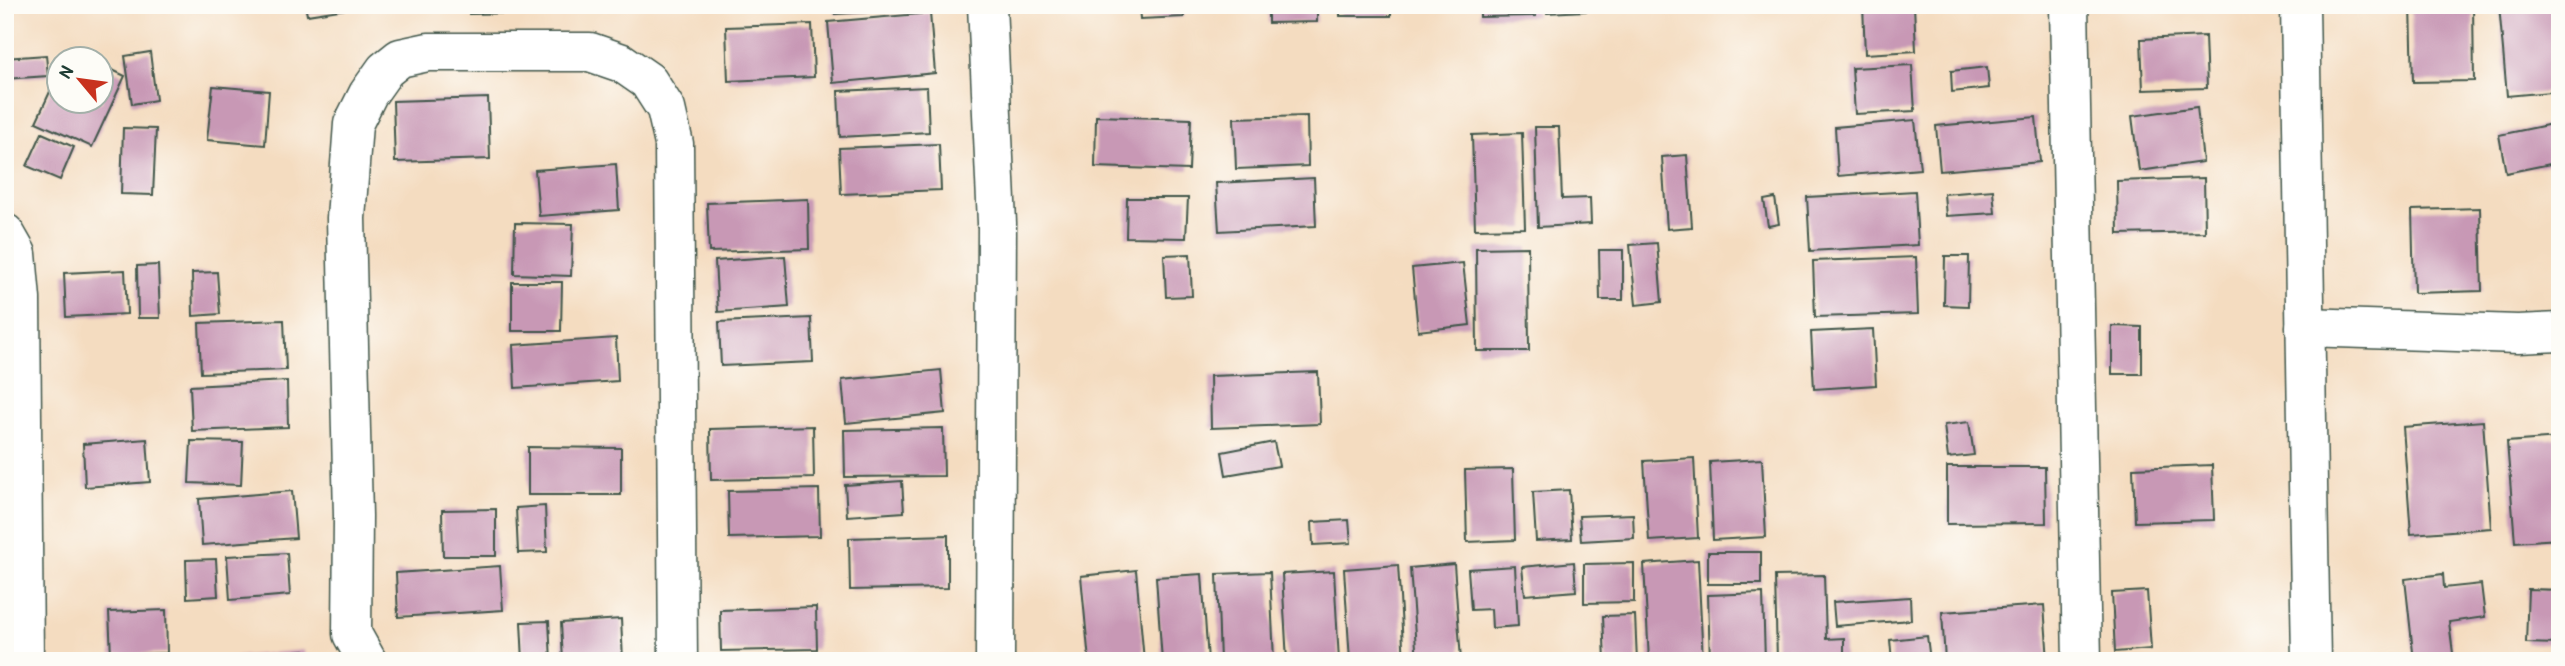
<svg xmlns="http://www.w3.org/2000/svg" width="2565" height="666" font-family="'Patrick Hand',sans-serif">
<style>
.building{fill:#c898b5}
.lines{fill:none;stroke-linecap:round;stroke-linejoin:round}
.street-casing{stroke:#3f5549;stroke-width:41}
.street{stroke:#fff;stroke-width:38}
</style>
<rect width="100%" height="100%" fill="#fdfcf7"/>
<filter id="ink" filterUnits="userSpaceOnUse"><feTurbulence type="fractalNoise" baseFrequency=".0143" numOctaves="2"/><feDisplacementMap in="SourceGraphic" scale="14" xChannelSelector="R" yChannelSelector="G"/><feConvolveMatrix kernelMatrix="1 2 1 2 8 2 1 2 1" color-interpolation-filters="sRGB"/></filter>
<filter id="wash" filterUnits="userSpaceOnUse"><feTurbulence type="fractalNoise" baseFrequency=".00686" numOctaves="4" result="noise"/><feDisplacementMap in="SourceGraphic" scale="28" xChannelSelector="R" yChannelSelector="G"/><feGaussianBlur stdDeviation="1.57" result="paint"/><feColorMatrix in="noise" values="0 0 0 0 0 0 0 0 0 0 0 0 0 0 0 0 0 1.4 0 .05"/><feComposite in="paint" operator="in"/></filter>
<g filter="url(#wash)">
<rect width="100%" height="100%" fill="#f4dcc0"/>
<g id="blocks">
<g class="building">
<path d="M305,5h41v4l-39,6z"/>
<path d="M468,5h48v8l-47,1z"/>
<path d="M835,5h36v7l-36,2z"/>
<path d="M1139,5h44l1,12 -44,2z"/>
<path d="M1268,5h49v17l-49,1z"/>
<rect x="1340" y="5" width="51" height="11"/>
<path d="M1480,5h56v11l-56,1z"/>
<path d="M1546,5h59v5l-58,3z"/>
<path d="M1863,5h51l2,46 -51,3z"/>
<path d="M2411,5h62l1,76 -61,1z"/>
<path d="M2499,5h61v86l-53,5z"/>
<path d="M930,13l5,60 -102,10 -5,-61z"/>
<path d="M812,24l2,53 -86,4 -2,-54z"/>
<path d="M2205,36l2,52 -64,2 -2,-51z"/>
<path d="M68,51l20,9h-24z"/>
<path d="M150,52l6,48 -24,4 -7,-48z"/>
<path d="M46,55l2,21 -43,3v-21z"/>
<path d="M102,65l23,11 -33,71 -56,-25 24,-52v32h42z"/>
<path d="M1912,65l3,46 -60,3 -3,-46z"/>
<path d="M1987,67l2,21 -37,4 -1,-21z"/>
<path d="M213,86l56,5 -4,54 -58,-5z"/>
<path d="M927,87l2,45 -89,5 -2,-46z"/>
<path d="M488,98l2,61 -95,3 -2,-61z"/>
<path d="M2197,107l6,55 -64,9 -7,-55z"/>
<path d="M1096,116l95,3 -2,51 -94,-3z"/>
<path d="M1307,116l1,50 -72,3 -2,-51z"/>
<path d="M2036,117l4,45 -100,9 -4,-45z"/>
<path d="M1915,120l5,49 -82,7 -3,-49z"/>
<path d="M2552,124l8,38 -54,11 -7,-38z"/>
<path d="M1535,127h24l3,72 28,-1 1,26 -53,3z"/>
<path d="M123,128l33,1 -3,66 -32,-1z"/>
<path d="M42,133l32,14 -14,33 -33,-14z"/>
<path d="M1522,133l3,95 -50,1 -3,-94z"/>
<path d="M939,144l2,46 -100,4 -2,-46z"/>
<path d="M1687,155l5,72 -25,2 -5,-72z"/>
<path d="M616,164l3,46 -80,6 -4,-46z"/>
<path d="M1314,178l2,48 -97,5 -3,-48z"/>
<path d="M2204,178l1,54 -87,2 -1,-53z"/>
<path d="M1993,190l2,23 -49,3 -2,-22z"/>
<path d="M1915,191l3,54 -108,6 -3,-54z"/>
<path d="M1127,198h61l-2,40 -60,-1z"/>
<path d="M1775,198l4,26 -11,2 -4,-26z"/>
<path d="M808,199l1,50 -100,3 -2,-49z"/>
<path d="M2480,208l2,83 -68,2 -2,-83z"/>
<path d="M515,223l58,1 -2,52 -57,-2z"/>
<path d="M1657,243l5,59 -26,3 -6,-60z"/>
<path d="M1528,247l1,104h-52l-1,-103z"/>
<path d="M1599,250h24v50h-23z"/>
<path d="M1190,254l2,42 -26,1 -2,-42z"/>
<path d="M785,256l4,51 -71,5 -3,-51z"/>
<path d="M1945,256h24l-1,50 -24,-1z"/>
<path d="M1916,257l2,57 -103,3 -2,-56z"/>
<path d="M1463,263l7,62 -52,6 -6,-63z"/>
<path d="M158,265l2,53h-22l-1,-52z"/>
<path d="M125,270l2,44 -61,3 -2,-44z"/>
<path d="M217,272l3,42 -27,2 -1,-43z"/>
<path d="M512,282h50l-1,49h-49z"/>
<path d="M811,318l2,44 -92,4 -2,-44z"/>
<path d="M284,320l2,50 -85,3 -2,-50z"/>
<path d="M2112,326l30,1v47h-30z"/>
<path d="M1873,329l3,56 -62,4 -3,-57z"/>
<path d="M616,338l2,43 -103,7 -2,-43z"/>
<path d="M941,370l4,43 -99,10 -4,-43z"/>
<path d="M1318,372l2,52 -109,4 -1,-52z"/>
<path d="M287,381l1,46 -96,4 -2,-45z"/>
<path d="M2483,421l8,107 -80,6 -8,-107z"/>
<path d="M1969,422l5,33 -26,3 -4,-33z"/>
<path d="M813,426l1,52 -103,2 -1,-51z"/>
<path d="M943,428l1,48 -99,1 -1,-47z"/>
<path d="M2560,438v101l-45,3 -8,-100z"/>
<path d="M147,439l3,43 -65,5 -2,-43z"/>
<path d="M191,441l52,1 -2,43 -52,-2z"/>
<path d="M1274,442l5,24 -53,9 -4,-23z"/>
<path d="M528,447l93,1v47h-93z"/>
<path d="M1694,458l4,80 -49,3 -5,-80z"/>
<path d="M1762,459l4,78 -53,3 -3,-78z"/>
<path d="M2212,465l2,55 -79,2 -2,-54z"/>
<path d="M1947,467h98l1,56 -99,1z"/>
<path d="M1513,469l2,71 -48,2 -2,-72z"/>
<path d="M902,481l2,31 -57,4 -2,-31z"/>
<path d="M819,489l1,47 -91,2 -1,-47z"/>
<path d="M1569,490l3,49 -36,2 -3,-49z"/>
<path d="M292,491l4,47 -94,7 -3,-46z"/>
<path d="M545,506l2,46 -29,1 -2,-45z"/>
<path d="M496,509v47h-53l-1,-46z"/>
<path d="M1633,514l1,24 -53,3 -2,-25z"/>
<path d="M1349,520l2,23 -38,2 -1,-23z"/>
<path d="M948,535v53l-98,2 -1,-52z"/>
<rect x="1708" y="552" width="53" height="32"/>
<path d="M287,553l3,42 -60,5 -3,-44z"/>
<path d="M216,559l2,37 -31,2 -1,-38z"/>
<path d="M1698,560l5,101h-54l-5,-97z"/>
<path d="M1574,562l2,29 -51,4 -3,-28z"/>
<path d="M1634,563v39l-50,1v-39z"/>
<path d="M1454,564l7,96 -44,1 -7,-93z"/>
<path d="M1398,565l6,96h-54l-6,-92z"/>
<path d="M500,566l3,44 -105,7 -2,-44z"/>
<path d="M1515,566l3,60 -26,2 -1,-19 -20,1 -3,-41z"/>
<path d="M1136,570l8,91h-55l-8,-85z"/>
<path d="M1334,571l5,90h-52l-5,-87z"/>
<path d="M1270,572l4,89h-54l-3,-87z"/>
<path d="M1202,574l6,87h-46l-6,-84z"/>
<path d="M2443,574l1,14 37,-4 4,33 -36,5 5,39h-40l-9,-82z"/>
<path d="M1824,575l2,64 18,-1v23h-67l-2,-85z"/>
<path d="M2528,589l32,1v54l-34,-1z"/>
<path d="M2147,591l4,58 -36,3 -3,-59z"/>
<path d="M1763,593l2,68h-55l-2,-66z"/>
<path d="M1910,597l1,23 -76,6 -2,-24z"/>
<path d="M2044,605l4,56h-103l-3,-49z"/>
<path d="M816,607l1,42 -96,2 -1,-41z"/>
<path d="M166,610l1,43 -56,2 -2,-43z"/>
<path d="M1635,615l2,46h-32l-2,-45z"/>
<path d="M621,619l2,42h-60l-2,-38z"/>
<path d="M549,621l2,40h-28l-2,-39z"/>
<path d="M1927,636l3,25h-38l-2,-21z"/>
<path d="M304,650l1,11h-85v-3z"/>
<path d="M949,656v5h-68v-2z"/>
</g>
</g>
</g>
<g filter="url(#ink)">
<use href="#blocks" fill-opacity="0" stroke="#3f5549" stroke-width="2"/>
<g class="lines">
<defs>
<g id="street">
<path d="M987,5l10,218 -2,438"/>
<path d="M2069,5l13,656"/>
<path d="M2300,5l11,656"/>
<path d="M5,233l12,21 4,45 3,362"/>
<path d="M2305,327l213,7 42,-2"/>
<path d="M367,661l-15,-27 1,-118 -7,-298 7,-94 15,-30 17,-24 15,-12 28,-6h162l32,11 26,18 18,28 8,35 4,517"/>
</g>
</defs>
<use href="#street" class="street-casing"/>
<use href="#street" class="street"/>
</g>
</g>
<rect width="2565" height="666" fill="none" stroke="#fdfcf7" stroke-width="28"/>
<g transform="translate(80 80) rotate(299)"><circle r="33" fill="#fdfcf7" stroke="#a4b0a9" stroke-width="2"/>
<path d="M0-5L12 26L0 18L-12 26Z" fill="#c8321e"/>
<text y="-10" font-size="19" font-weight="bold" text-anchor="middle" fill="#1f3d34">N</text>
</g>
</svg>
